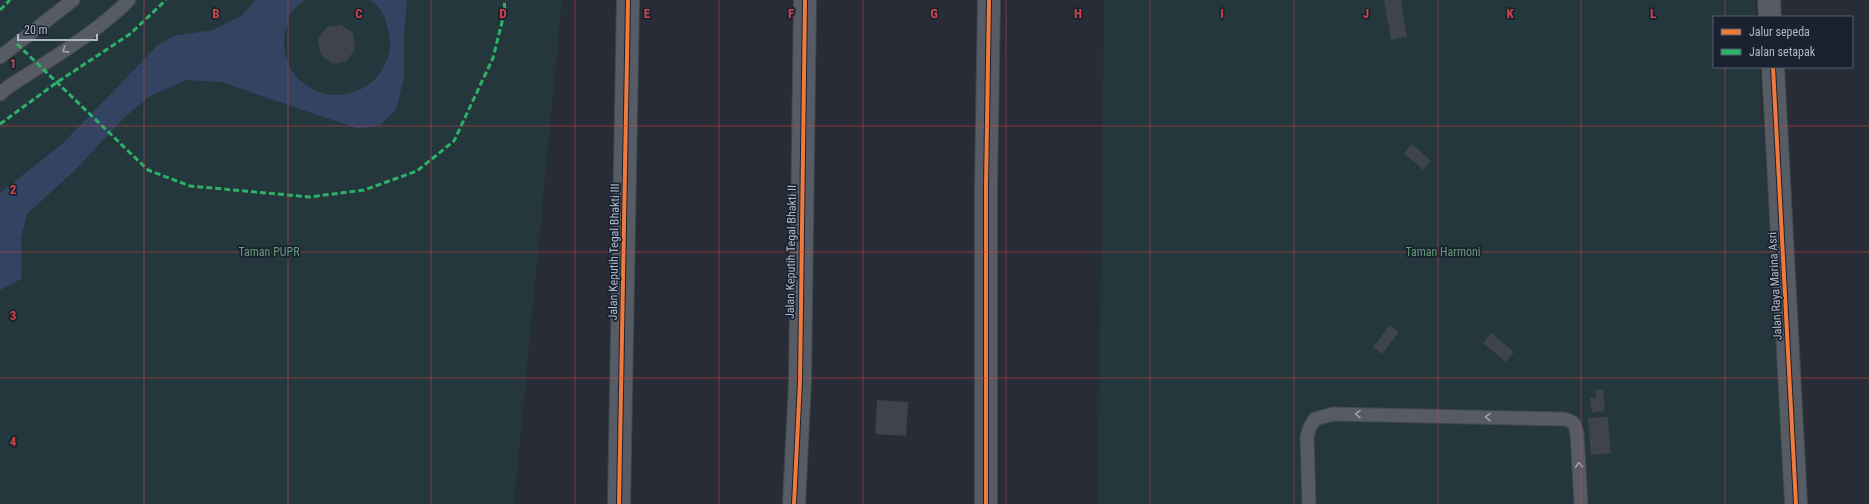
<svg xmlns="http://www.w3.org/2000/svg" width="1869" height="504" font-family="'Roboto Condensed',sans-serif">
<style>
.green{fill:#24373c}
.water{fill:#324461}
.building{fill:#3e434c}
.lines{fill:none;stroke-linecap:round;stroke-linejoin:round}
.lane-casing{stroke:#43474f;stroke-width:15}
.street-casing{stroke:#43474f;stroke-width:24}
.lane{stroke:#575b64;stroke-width:13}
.street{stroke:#575b64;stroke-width:22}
.quiet{stroke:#2db169;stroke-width:3;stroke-dasharray:6 3;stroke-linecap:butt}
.cycleway-casing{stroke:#1a2231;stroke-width:6}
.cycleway{stroke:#f17a3a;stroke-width:4}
.oneway{stroke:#9aa1af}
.grid{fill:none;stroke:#ce4548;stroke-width:1;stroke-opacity:0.55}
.labels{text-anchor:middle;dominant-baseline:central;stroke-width:3.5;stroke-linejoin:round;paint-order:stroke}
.park-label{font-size:12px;fill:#659b74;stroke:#1a2231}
.street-label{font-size:12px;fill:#b0b8c8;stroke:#1a2231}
.grid-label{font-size:13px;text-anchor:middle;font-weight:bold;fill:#ce4548;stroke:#1a2231;stroke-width:3.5;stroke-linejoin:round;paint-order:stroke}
</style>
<rect width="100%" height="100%" fill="#272c36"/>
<g class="green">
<path d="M0,0h562l-48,504h-514z"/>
<path d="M1104,0h651l1,17h-42v50h45l29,437h-690z"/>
</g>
<path class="water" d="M255,0h49c-4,4 -10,8 -13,13 -2,3 -3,8 -4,12 -18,55 48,94 89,53 8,-9 15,-24 14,-36 -2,-16 -5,-33 -20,-42h37l-3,34v43l-8,33 -16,15 -21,4 -138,-47 -34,-2 -37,16 -25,21 -51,54 -47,43 -6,24 1,26 -1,15 -21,11v-97l62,-49 96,-99 15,-9 40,-6 29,-15z"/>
<g class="building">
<path d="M1384,0h17l6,37 -16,3z"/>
<path d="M341,25l12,8 2,16 -8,12 -14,3 -12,-9 -3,-16 9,-12z"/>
<path d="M1412,144l19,17 -8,9 -19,-17z"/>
<path d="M1390,325l9,7 -17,22 -9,-7z"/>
<path d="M1491,333l23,19 -8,10 -23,-19z"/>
<path d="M1603,389l2,22 -13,2 -2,-15h6l-1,-8z"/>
<path d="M877,400l31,2 -2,34 -31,-2z"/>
<path d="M1608,417l3,36 -20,2 -3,-37z"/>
</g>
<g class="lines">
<defs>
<g id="lane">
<path d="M0,57l73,-57"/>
<path d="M0,94l8,-7c41,-27 86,-52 121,-87"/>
<path d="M1309,504l-2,-68 3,-9 5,-8 18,-5 231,5c10,2 11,5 13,15l4,70"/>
</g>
<g id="street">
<path d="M1769,0l1,17"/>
<path d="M1773,67l23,437"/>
<path d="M619,504l9,-504"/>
<path d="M794,504l6,-123 5,-381"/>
<path d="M986,504v-319l3,-185"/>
</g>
</defs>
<use href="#lane" class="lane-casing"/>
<use href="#street" class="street-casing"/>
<use href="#lane" class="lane"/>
<use href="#street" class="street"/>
<g class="quiet">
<path d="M0,10l10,-10"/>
<path d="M17,44l131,126 42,16 120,11 54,-7 53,-19 37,-30 39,-83 12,-48 -1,-10"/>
<path d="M0,124l56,-41 74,-49 36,-34"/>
</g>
<defs>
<g id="cycleway">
<path d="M1773,67l23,437"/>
<path d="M619,504l9,-504"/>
<path d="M794,504l6,-123 5,-381"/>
<path d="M986,504v-319l3,-185"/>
</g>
</defs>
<use href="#cycleway" class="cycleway-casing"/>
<use href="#cycleway" class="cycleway"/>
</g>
<defs><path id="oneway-chevron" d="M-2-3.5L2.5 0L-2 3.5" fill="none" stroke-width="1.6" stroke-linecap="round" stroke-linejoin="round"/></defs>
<g class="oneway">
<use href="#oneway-chevron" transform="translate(65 50) rotate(147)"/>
<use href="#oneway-chevron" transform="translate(1358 414) rotate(-179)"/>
<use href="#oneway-chevron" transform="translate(1488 417) rotate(-179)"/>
<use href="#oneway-chevron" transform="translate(1579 465) rotate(-93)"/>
</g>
<path class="grid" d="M144,0v504M288,0v504M431,0v504M575,0v504M719,0v504M863,0v504M1006,0v504M1150,0v504M1294,0v504M1438,0v504M1581,0v504M1725,0v17M1725,67v437M0,126h1869M0,252h1869M0,378h1869"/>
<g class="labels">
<g class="park-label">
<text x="269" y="252">Taman PUPR</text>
<text x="1443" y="252">Taman Harmoni</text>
</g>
<g class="street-label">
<text transform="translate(614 252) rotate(-89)">Jalan Keputih Tegal Bhakti III</text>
<text transform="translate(791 252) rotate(-89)">Jalan Keputih Tegal Bhakti II</text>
<text transform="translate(1775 286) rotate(-93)">Jalan Raya Marina Asri</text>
</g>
</g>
<g class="grid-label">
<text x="216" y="18">B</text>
<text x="359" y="18">C</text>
<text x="503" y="18">D</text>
<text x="647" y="18">E</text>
<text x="791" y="18">F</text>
<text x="934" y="18">G</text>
<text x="1078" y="18">H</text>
<text x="1222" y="18">I</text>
<text x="1366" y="18">J</text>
<text x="1510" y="18">K</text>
<text x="1653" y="18">L</text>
<text x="13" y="68">1</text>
<text x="13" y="194">2</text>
<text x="13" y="320">3</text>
<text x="13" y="446">4</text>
</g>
<rect x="1713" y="16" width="140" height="52" fill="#1a2231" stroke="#565e6d"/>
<rect x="1721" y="29" width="20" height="6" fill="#f17a3a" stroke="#565e6d"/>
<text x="1749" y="36" font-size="12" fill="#b0b8c8">Jalur sepeda</text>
<rect x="1721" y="49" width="20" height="6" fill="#2db169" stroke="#565e6d"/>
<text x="1749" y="56" font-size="12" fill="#b0b8c8">Jalan setapak</text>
<path d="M18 34v6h79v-6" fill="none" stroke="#b0b8c8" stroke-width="2"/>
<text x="24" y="34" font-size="12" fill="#b0b8c8" stroke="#1a2231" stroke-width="3" paint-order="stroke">20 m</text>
</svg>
